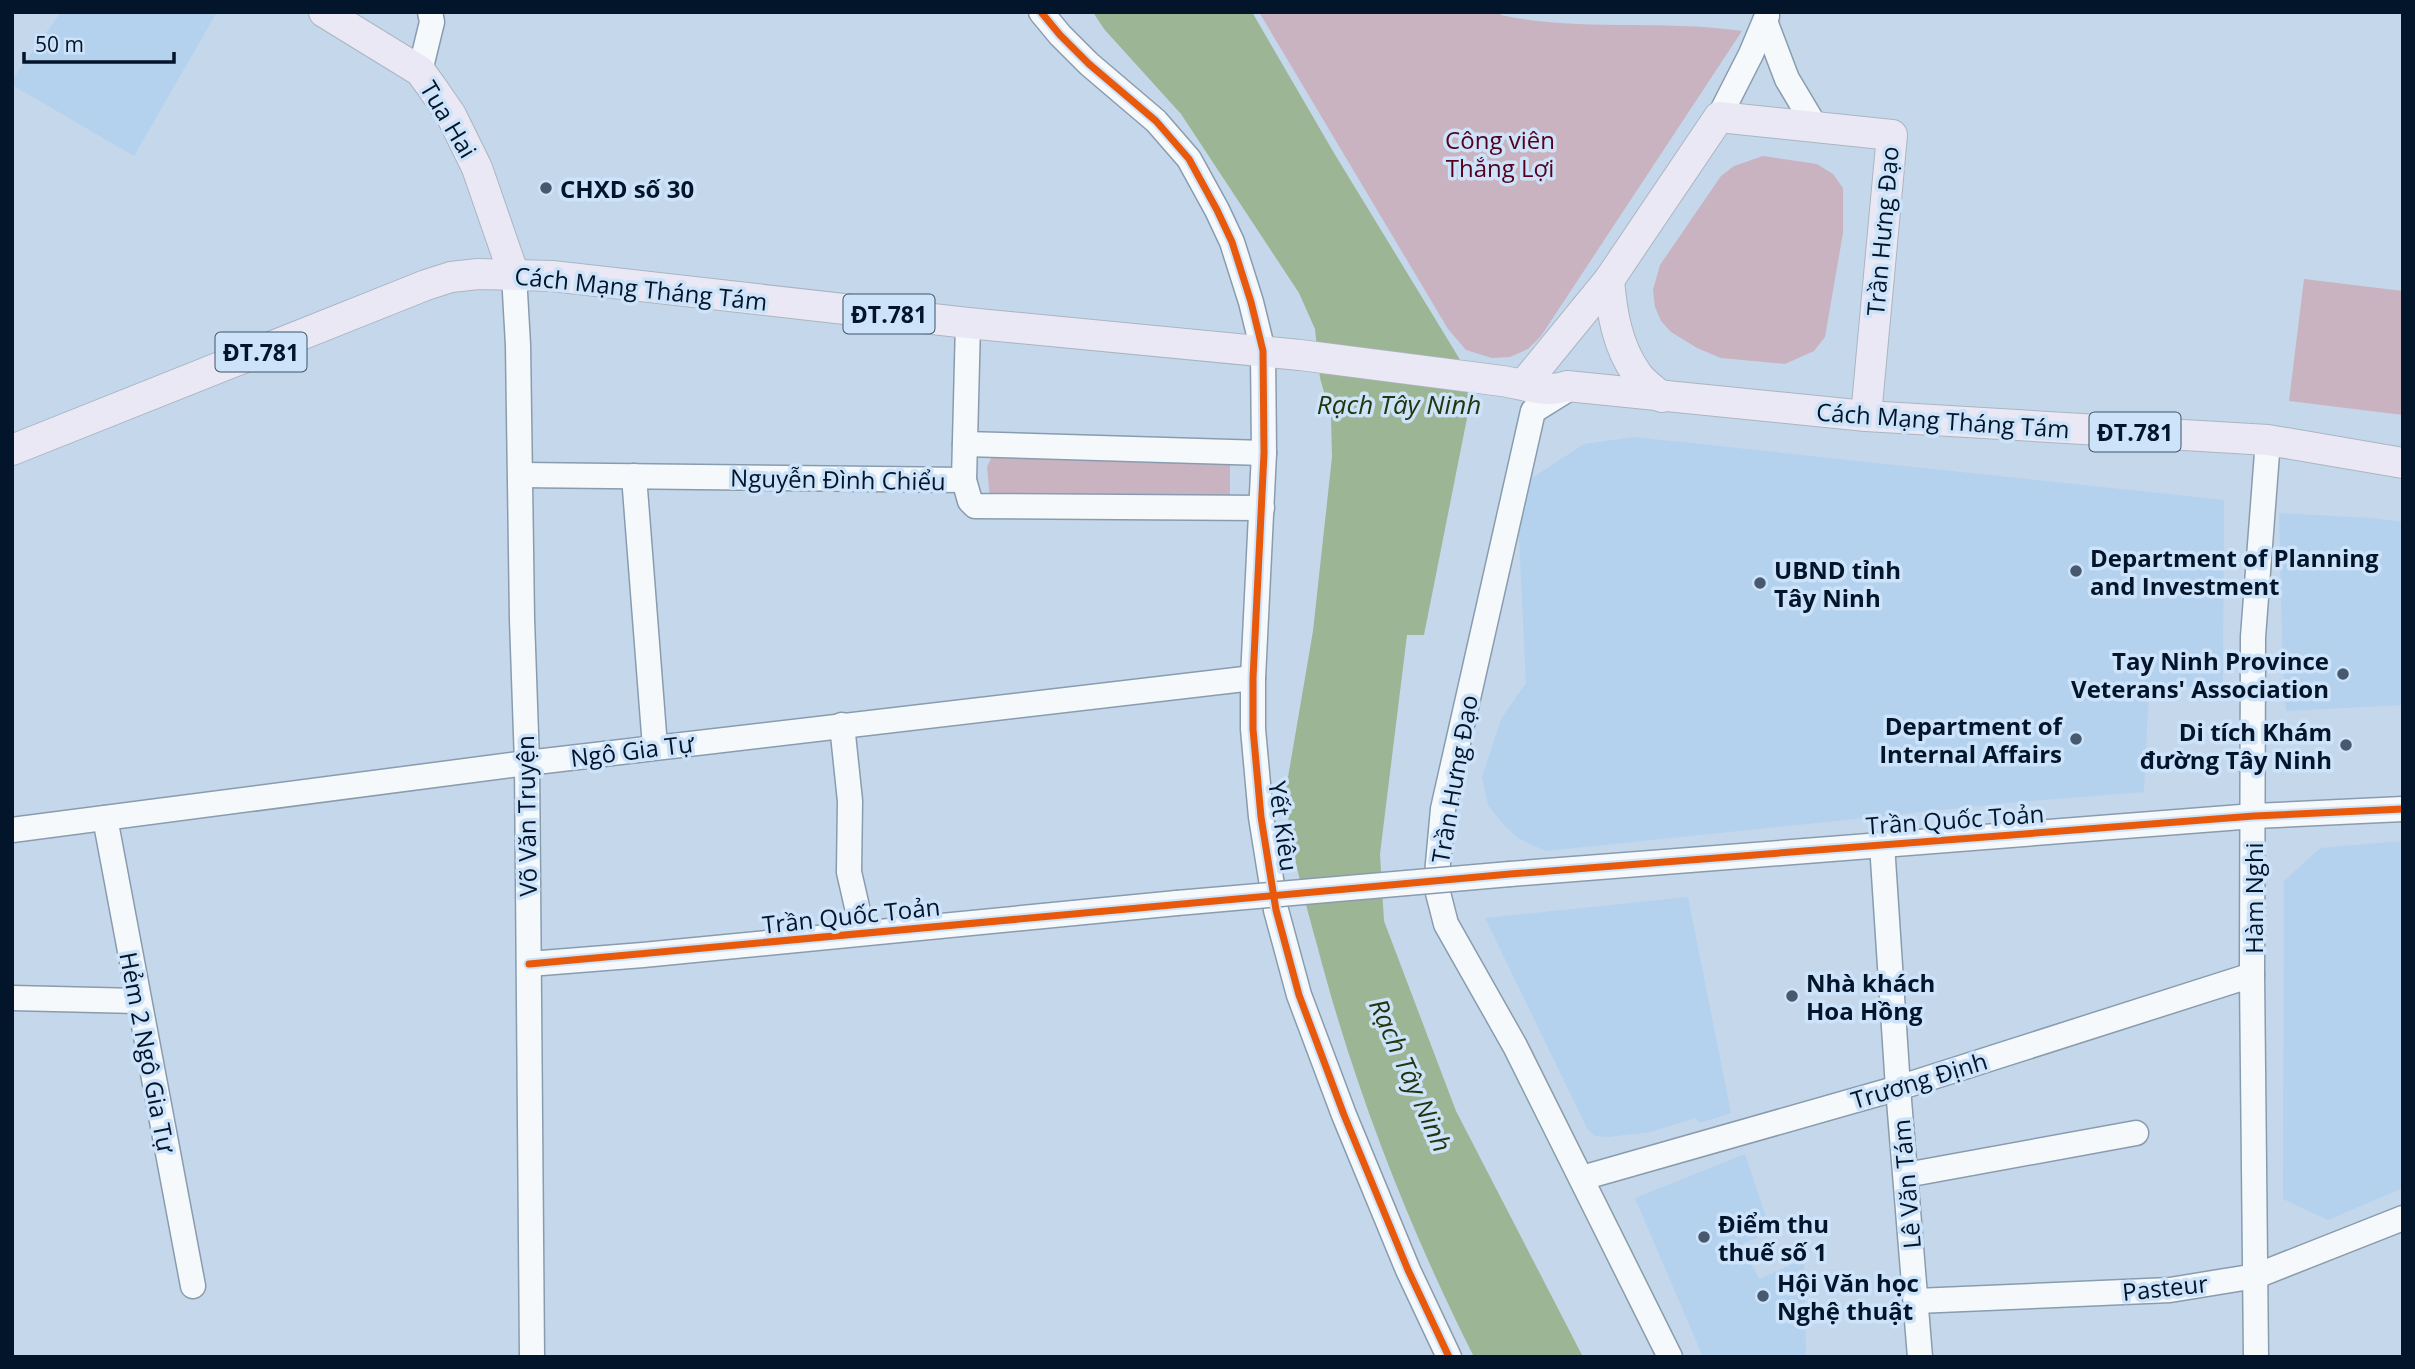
<svg xmlns="http://www.w3.org/2000/svg" width="2415" height="1369" font-family="'Open Sans',sans-serif">
<style>
.built{fill:#b4d1ee}
.green{fill:#c9b3c0}
.water{fill:#9cb594}
.lines{fill:none;stroke-linecap:round;stroke-linejoin:round}
.minor-casing{stroke:#899cae;stroke-width:27}
.major-casing{stroke:#aab5c1;stroke-width:32}
.minor{stroke:#f6f9fc;stroke-width:24}
.major{stroke:#eae8f4;stroke-width:30}
.minor-bridge-casing{stroke:#899cae;stroke-width:27;stroke-linecap:butt}
.minor-bridge{stroke:#f6f9fc;stroke-width:24}
.cycleway-casing{stroke:#cce3fa;stroke-width:11}
.cycleway{stroke:#e8590c;stroke-width:7}
.poi-dot{fill:#46596e;stroke:#cce3fa;stroke-width:2.5}
.labels{text-anchor:middle;dominant-baseline:central;stroke-width:7;stroke-linejoin:round;paint-order:stroke}
.shield{fill:#cce3fa;stroke:#3f5368;stroke-width:2}
.shield-label{font-size:23px;font-weight:bold;fill:#02152a}
.street-label{font-size:24px;fill:#02152a;stroke:#cce3fa}
.park-label{font-size:24px;fill:#55011d;stroke:#cce3fa}
.poi-label{font-size:24px;font-weight:bold;fill:#02152a;stroke:#cce3fa;text-anchor:start}
.water-label{font-size:26px;font-style:italic;fill:#23350c;stroke:#cce3fa}
</style>
<rect width="100%" height="100%" fill="#c5d8eb"/>
<g class="built">
<path d="M61,12h156l-83,144 -122,-71v-5z"/>
<path d="M1634,437l590,63 -1,187h-74l-5,105 -136,11 -462,48 -27,-12 -17,-16 -14,-18 -6,-28 19,-58 25,-36 -8,-166 14,-39 52,-34z"/>
<path d="M2279,513l93,5 31,4v183l-117,6 -4,-73z"/>
<path d="M2403,841v347l-75,32 -45,-21 1,-318 36,-33z"/>
<path d="M1688,897l43,216 -31,10 -5,-5 -44,14 -43,5 -13,-1 -8,-8 -102,-210z"/>
<path d="M1745,1154l26,78 -29,12 17,35 45,-20 2,98h-103l-68,-159z"/>
</g>
<g class="green">
<path d="M1259,12h241l1,3c78,17 161,4 241,16l-201,305 -13,13 -18,8 -18,1 -26,-8 -18,-21z"/>
<path d="M1763,156l54,8 16,10 10,14v45l-18,104 -11,14 -29,13 -64,-6 -24,-10 -26,-16 -10,-11 -6,-14 -2,-17 7,-25 61,-89 13,-10z"/>
<path d="M2304,279l99,12v124l-114,-14z"/>
<path d="M992,456l238,9v35l-240,-1 -3,-32z"/>
</g>
<path class="water" d="M1093,12h159l82,141 125,205 11,45 -46,232h-17l-27,219 4,67 72,190 127,246h-109c-66,-131 -120,-270 -157,-412 -14,-52 -29,-103 -31,-156l27,-158 19,-174 -1,-40 -11,-39 -5,-49 -16,-36 -118,-179 -77,-85z"/>
<g class="lines">
<defs>
<g id="minor">
<path d="M1041,12l19,23 29,29 67,57 33,38 28,51 15,32 19,60 12,49 1,102 -11,225v51l8,88 15,93 23,85 45,120 64,155 41,87"/>
<path d="M1765,21l22,58 28,47"/>
<path d="M420,71l12,-49 -2,-10"/>
<path d="M1719,117l32,-63 16,-38"/>
<path d="M514,275l4,70 4,274 5,144 5,594"/>
<path d="M968,323l-4,157 6,21 5,5 287,2"/>
<path d="M1570,388l-37,23 -90,398 -7,76 10,39 69,122 155,311"/>
<path d="M965,444l299,9"/>
<path d="M521,475l443,5"/>
<path d="M634,476l21,271"/>
<path d="M842,725l8,76 -1,71 8,35"/>
<path d="M105,818l88,468"/>
<path d="M12,830l515,-67 726,-85"/>
<path d="M1882,844l16,244 22,269"/>
<path d="M1510,874l744,-58 149,-7"/>
<path d="M529,964l114,-9 534,-52"/>
<path d="M12,998l126,3"/>
<path d="M1906,1175l230,-42"/>
<path d="M1582,1178l316,-90 354,-113"/>
<path d="M1916,1301l254,-11 86,-14 147,-58"/>
<path d="M2256,1357l-4,-382 1,-338 15,-197"/>
</g>
<g id="major">
<path d="M324,12l96,59 11,15 20,29 26,53 37,107"/>
<path d="M1609,280c3,33 8,66 28,94 6,9 17,16 25,23"/>
<path d="M1524,384l85,-104 110,-163 173,18 -26,281"/>
<path d="M12,450l414,-165 25,-8 27,-3 74,2 416,47 332,32 202,26c22,3 43,13 65,5l299,30 402,24 135,23"/>
</g>
</defs>
<use href="#minor" class="minor-casing"/>
<use href="#major" class="major-casing"/>
<use href="#minor" class="minor"/>
<use href="#major" class="major"/>
<defs>
<path id="minor-bridge" d="M1177,903l333,-29"/>
</defs>
<use href="#minor-bridge" class="minor-bridge-casing"/>
<use href="#minor-bridge" class="minor-bridge"/>
<defs>
<g id="cycleway">
<path d="M1041,12l19,23 29,29 67,57 33,38 28,51 15,32 19,60 12,49 1,102 -11,225v51l8,88 15,93 23,85 45,120 64,155 41,87"/>
<path d="M529,964l981,-90 744,-58 149,-7"/>
</g>
</defs>
<use href="#cycleway" class="cycleway-casing"/>
<use href="#cycleway" class="cycleway"/>
</g>
<g class="poi-dot">
<circle cx="546" cy="188" r="7"/>
<circle cx="2076" cy="571" r="7"/>
<circle cx="1760" cy="583" r="7"/>
<circle cx="2343" cy="674" r="7"/>
<circle cx="2076" cy="739" r="7"/>
<circle cx="2346" cy="745" r="7"/>
<circle cx="1792" cy="996" r="7"/>
<circle cx="1704" cy="1237" r="7"/>
<circle cx="1763" cy="1296" r="7"/>
</g>
<g class="labels">
<g class="shield">
<rect x="843.5" y="294.5" width="91" height="39" rx="5"/>
<rect x="215.5" y="332.5" width="91" height="39" rx="5"/>
<rect x="2089.5" y="412.5" width="91" height="39" rx="5"/>
</g>
<g class="shield-label">
<text x="889" y="314">ĐT.781</text>
<text x="261" y="352">ĐT.781</text>
<text x="2135" y="432">ĐT.781</text>
</g>
<g class="street-label">
<text transform="translate(449 119) rotate(59)">Tua Hai</text>
<text transform="translate(1882 231) rotate(-85)">Trần Hưng Đạo</text>
<text transform="translate(641 288) rotate(6)">Cách Mạng Tháng Tám</text>
<text transform="translate(1943 420) rotate(4)">Cách Mạng Tháng Tám</text>
<text transform="translate(838 479) rotate(1)">Nguyễn Đình Chiểu</text>
<text transform="translate(632 750) rotate(-7)">Ngô Gia Tự</text>
<text transform="translate(1454 779) rotate(-80)">Trần Hưng Đạo</text>
<text transform="translate(526 816) rotate(-91)">Võ Văn Truyện</text>
<text transform="translate(1955 819) rotate(-4)">Trần Quốc Toản</text>
<text transform="translate(1284 826) rotate(82)">Yết Kiêu</text>
<text transform="translate(2253 898) rotate(-90)">Hàm Nghi</text>
<text transform="translate(851 915) rotate(-6)">Trần Quốc Toản</text>
<text transform="translate(148 1052) rotate(79)">Hẻm 2 Ngô Gia Tự</text>
<text transform="translate(1919 1080) rotate(-17)">Trương Định</text>
<text transform="translate(1906 1184) rotate(-95)">Lê Văn Tám</text>
<text transform="translate(2165 1287) rotate(-6)">Pasteur</text>
</g>
<g class="park-label">
<text x="1500" y="139">Công viên<tspan x="1500" dy="28">Thắng Lợi</tspan></text>
</g>
<g class="poi-label">
<text x="560" y="188">CHXD số 30</text>
<text x="2090" y="557">Department of Planning<tspan x="2090" dy="28">and Investment</tspan></text>
<text x="1774" y="569">UBND tỉnh<tspan x="1774" dy="28">Tây Ninh</tspan></text>
<text x="2329" y="660" text-anchor="end">Tay Ninh Province<tspan x="2329" dy="28">Veterans' Association</tspan></text>
<text x="2062" y="725" text-anchor="end">Department of<tspan x="2062" dy="28">Internal Affairs</tspan></text>
<text x="2332" y="731" text-anchor="end">Di tích Khám<tspan x="2332" dy="28">đường Tây Ninh</tspan></text>
<text x="1806" y="982">Nhà khách<tspan x="1806" dy="28">Hoa Hồng</tspan></text>
<text x="1718" y="1223">Điểm thu<tspan x="1718" dy="28">thuế số 1</tspan></text>
<text x="1777" y="1282">Hội Văn học<tspan x="1777" dy="28">Nghệ thuật</tspan></text>
</g>
<g class="water-label">
<text x="1399" y="404">Rạch Tây Ninh</text>
<text transform="translate(1411 1075) rotate(66)">Rạch Tây Ninh</text>
</g>
</g>
<rect width="2415" height="1369" fill="none" stroke="#02152a" stroke-width="28"/>
<path d="M24 52v10h150v-10" fill="none" stroke="#02152a" stroke-width="3.5"/>
<text x="35" y="52" font-size="21" fill="#02152a" stroke="#cce3fa" stroke-width="5" paint-order="stroke">50 m</text>
</svg>
